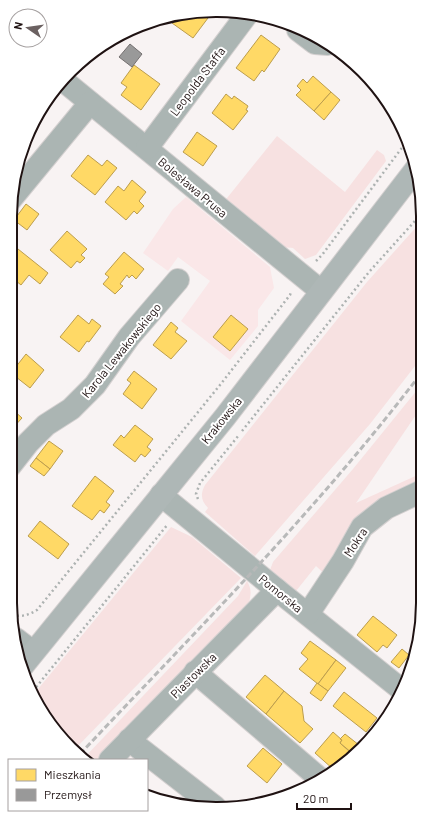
<svg xmlns="http://www.w3.org/2000/svg" width="433" height="819" font-family="Barlow,sans-serif">
<style>
.built{fill:#fae7e8}
.green{fill:#f7e1e1}
.homes{fill:#ffd966;stroke:#bc9d4d}
.industry{fill:#999;stroke:#747070}
.lines{fill:none;stroke-linecap:round;stroke-linejoin:round}
.minor-casing{stroke:#d4d0d0;stroke-width:24}
.major-casing{stroke:#d4d0d0;stroke-width:24}
.path{stroke:#adb2b1;stroke-width:2.5;stroke-dasharray:2 3;stroke-linecap:butt}
.minor{stroke:#abb5b3;stroke-width:22}
.major{stroke:#aeb7b6;stroke-width:22}
.rail{stroke:#b8b9b9;stroke-width:3;stroke-dasharray:6 3;stroke-linecap:butt}
.labels{text-anchor:middle;dominant-baseline:central;stroke-width:4;stroke-linejoin:round;paint-order:stroke}
.street-label{font-size:12px;fill:#1f1212;stroke:#fff}
.rim{fill:none;stroke:#1f1212;stroke-width:2}
</style>
<rect width="100%" height="100%" fill="#f8f3f3"/>
<path class="built" d="M186,197l84,70 4,21 -16,22v16l-28,34 -49,-39 29,-40 -32,-24 -10,14 -25,-18 30,-44z"/>
<g class="green">
<path d="M277,136l68,56 32,-42 7,5 2,6 -70,94 -11,4 -12,-11 -11,-1 -59,-44z"/>
<path d="M419,224l2,2 1,131 -52,67 -115,132 -50,-44 3,-4c-7,-7 -8,-14 -3,-23l162,-203z"/>
<path d="M422,384v22l-66,97 66,-30v12l-56,29 -38,63 -12,-11 -20,25 -26,-21 3,-8 80,-93z"/>
<path d="M171,527l21,10 49,41 -166,171 -22,-21 -19,-34z"/>
<path d="M247,581c5,9 4,13 2,22l-151,157h-11l-3,-2 154,-162z"/>
</g>
<g class="homes">
<path d="M211,14l-18,24 -21,-15 5,-7z"/>
<path d="M261,35l19,14 -16,23 -2,-2 -8,11 -18,-13z"/>
<path d="M134,65l26,19 -19,26 -20,-15 6,-8 -6,-4z"/>
<path d="M313,76l18,16 -17,19 -18,-16 5,-5 -4,-4 6,-7 4,4z"/>
<path d="M331,92l9,8 -16,20 -10,-9z"/>
<path d="M226,94l6,5 2,-3 14,10 -2,4 2,1 -15,19 -21,-17z"/>
<path d="M197,132l20,14 -14,20 -20,-14z"/>
<path d="M88,155l14,11 5,-6 10,8 -22,27 -24,-19z"/>
<path d="M132,180l14,12 -7,9 5,5 -7,8 -3,-3 -8,9 -21,-18 13,-16 6,5z"/>
<path d="M26,204l13,10 -12,16 -13,-10z"/>
<path d="M67,231l20,18 -6,6 4,3 -5,5 -3,-2 -6,7 -21,-18z"/>
<path d="M18,249l30,24 -8,11 -11,-9 -8,10 -11,-9v-18z"/>
<path d="M124,252l20,17 -8,10 -4,-4 -3,3 -2,-3 -7,9 3,2 -8,8 -12,-10 6,-7 -4,-3z"/>
<path d="M10,307l5,4 -5,5z"/>
<path d="M78,315l11,9 3,-5 9,7 -12,16 -2,-1 -8,11 -19,-15z"/>
<path d="M231,315l17,14 -18,22 -17,-14z"/>
<path d="M171,322l7,6 -3,4 12,9 -16,18 -18,-14z"/>
<path d="M26,354l18,16 -14,18 -19,-15z"/>
<path d="M134,371l23,18 -15,20 -19,-15 8,-11 -4,-3z"/>
<path d="M10,407l12,11 -12,13z"/>
<path d="M135,425l18,14 -6,8 4,3 -6,7 -4,-3 -6,8 -22,-17 8,-10 3,3z"/>
<path d="M49,441l14,10 -13,18 -14,-11z"/>
<path d="M36,458l14,11 -6,7 -14,-10z"/>
<path d="M95,476l19,15 -8,11 4,3 -6,8 -4,-3 -8,10 -20,-14z"/>
<path d="M40,521l29,23 -11,15 -30,-23z"/>
<path d="M373,616l24,19 -10,13 -4,-3 -6,7 -20,-17z"/>
<path d="M310,641l26,19 -18,24 -19,-15 9,-10 -7,-6z"/>
<path d="M402,649l7,6 -10,13 -8,-6z"/>
<path d="M336,660l10,8 -18,23 -10,-7z"/>
<path d="M265,675l19,16 -18,23 -20,-17z"/>
<path d="M317,683l11,8 -7,10 -11,-8z"/>
<path d="M284,691l18,15 2,15 9,8 -13,14 -34,-29z"/>
<path d="M344,692l33,26 -11,14 -33,-26z"/>
<path d="M333,732l9,8 -2,3 9,8 -16,18 -18,-16z"/>
<path d="M345,734l14,11 -7,8 -12,-10 2,-3 -2,-1z"/>
<path d="M263,748l19,16 -15,19 -20,-17z"/>
</g>
<path class="industry" d="M130,44l12,10 -10,13 -13,-10z"/>
<g class="lines">
<defs>
<g id="minor">
<path d="M298,30l17,13 13,1"/>
<path d="M65,82l256,209"/>
<path d="M147,148l101,-135"/>
<path d="M11,199l79,-96"/>
<path d="M10,466l18,-23 18,-18 25,-16 24,-24 34,-48 49,-57"/>
<path d="M161,495l116,95 125,100"/>
<path d="M308,614l35,-53 19,-34 24,-19 36,-17"/>
<path d="M16,639l17,13"/>
<path d="M195,672l123,105"/>
<path d="M129,740l86,67"/>
<path d="M110,760l167,-170"/>
</g>
<path id="major" d="M21,668l204,-251 191,-248"/>
</defs>
<use href="#minor" class="minor-casing"/>
<use href="#major" class="major-casing"/>
<g class="path">
<path d="M316,261l6,-6 85,-114"/>
<path d="M242,431l127,-159 45,-50 7,-11"/>
<path d="M198,499l-2,-5 4,-11 39,-48"/>
<path d="M12,615c10,2 17,0 25,-5l183,-225 70,-90 1,-3"/>
<path d="M33,691l135,-167"/>
</g>
<use href="#minor" class="minor"/>
<use href="#major" class="major"/>
<path class="rail" d="M80,754c117,-124 239,-246 342,-382"/>
</g>
<g class="labels">
<g class="street-label">
<text transform="translate(197 81) rotate(-53)">Leopolda Staffa</text>
<text transform="translate(193 187) rotate(40)">Bolesława Prusa</text>
<text transform="translate(121 350) rotate(-51)">Karola Lewakowskiego</text>
<text transform="translate(221 420) rotate(-51)">Krakowska</text>
<text transform="translate(355 542) rotate(-57)">Mokra</text>
<text transform="translate(281 593) rotate(39)">Pomorska</text>
<text transform="translate(193 675) rotate(-45)">Piastowska</text>
</g>
</g>
<path d="M0 0H433V819H0ZM216 17H217A199 199 0 0 1 416 216V603A199 199 0 0 1 217 802H216A199 199 0 0 1 17 603V216A199 199 0 0 1 216 17Z" fill="#fff" fill-rule="evenodd"/>
<path class="rim" d="M216 17H217A199 199 0 0 1 416 216V603A199 199 0 0 1 217 802H216A199 199 0 0 1 17 603V216A199 199 0 0 1 216 17Z"/>
<rect x="8" y="759" width="140" height="52" fill="#ffffff" stroke="#a5a0a0"/>
<rect x="16" y="769" width="20" height="12" fill="#ffd966" stroke="#a5a0a0"/>
<text x="44" y="779" font-size="12" fill="#1f1212">Mieszkania</text>
<rect x="16" y="789" width="20" height="12" fill="#999999" stroke="#a5a0a0"/>
<text x="44" y="799" font-size="12" fill="#1f1212">Przemysł</text>
<g transform="translate(28 28) rotate(283)"><circle r="19" fill="#ffffff" stroke="#a5a0a0"/>
<path d="M0-3L7 15L0 10L-7 15Z" fill="#6b6161"/>
<text y="-6" font-size="11" font-weight="bold" text-anchor="middle" fill="#1f1212">N</text>
</g>
<path d="M297 803v6h54v-6" fill="none" stroke="#1f1212" stroke-width="2"/>
<text x="303" y="803" font-size="12" fill="#1f1212" stroke="#ffffff" stroke-width="3" paint-order="stroke">20 m</text>
</svg>
